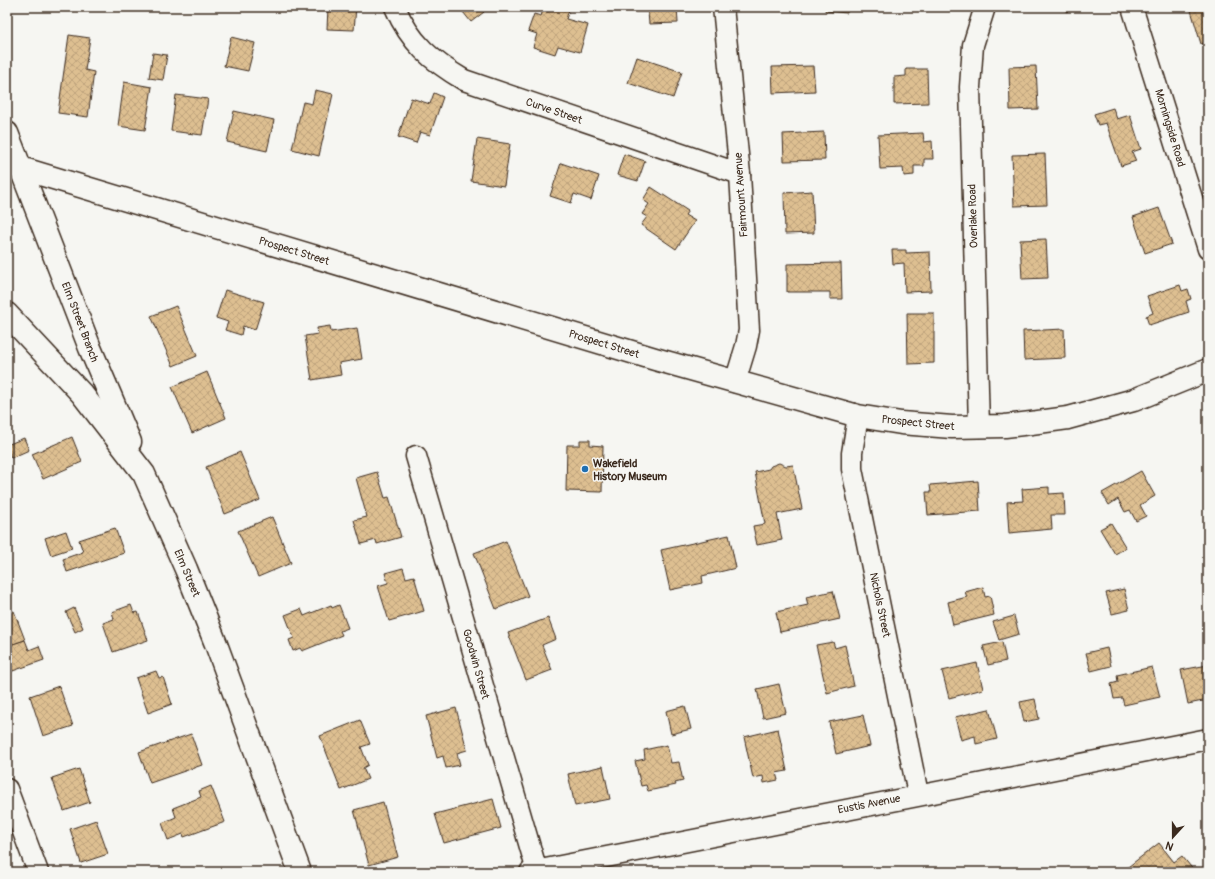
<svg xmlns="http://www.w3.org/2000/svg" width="1215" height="879" font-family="Pangolin,sans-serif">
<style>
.building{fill:url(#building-cross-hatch);stroke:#3b2a1e}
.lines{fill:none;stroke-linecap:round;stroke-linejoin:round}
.street-casing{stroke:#3b2a1e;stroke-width:23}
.secondary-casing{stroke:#3b2a1e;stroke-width:25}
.street{stroke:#f6f6f2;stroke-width:20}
.secondary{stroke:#f6f6f2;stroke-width:22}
.poi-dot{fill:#1f6fb2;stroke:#f6f6f2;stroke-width:1.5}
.labels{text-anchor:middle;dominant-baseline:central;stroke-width:3;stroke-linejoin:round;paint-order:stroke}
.street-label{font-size:11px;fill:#3b2a1e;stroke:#f6f6f2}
.poi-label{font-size:11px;font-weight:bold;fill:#3b2a1e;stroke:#f6f6f2;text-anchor:start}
</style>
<defs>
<pattern id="building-cross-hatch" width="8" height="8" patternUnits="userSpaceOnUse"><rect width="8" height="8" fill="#ddbf91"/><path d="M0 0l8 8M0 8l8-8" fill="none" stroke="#bfa47d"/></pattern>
</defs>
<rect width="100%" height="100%" fill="#f6f6f2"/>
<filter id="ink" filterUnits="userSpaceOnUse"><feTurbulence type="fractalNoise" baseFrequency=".025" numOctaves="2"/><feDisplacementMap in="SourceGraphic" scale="8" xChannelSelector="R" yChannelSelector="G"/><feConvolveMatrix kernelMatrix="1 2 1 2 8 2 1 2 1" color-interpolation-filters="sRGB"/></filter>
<g filter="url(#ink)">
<g class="building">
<path d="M328,7h28l-2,23 -27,-1z"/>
<path d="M459,7h22l3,5 -13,10z"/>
<path d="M544,7h16l9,3 -3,9 22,6 -8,27 -22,-6 -3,8 -22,-7 4,-13 -9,-3 6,-17 7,2z"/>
<path d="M634,7h43l1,16 -29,1 -1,-12h-13z"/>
<path d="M826,7h22l-1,6 -22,-2z"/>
<path d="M1061,7h10l-4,5z"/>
<path d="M1190,7h18v35l-7,2z"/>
<path d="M69,35l21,3 -5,32 9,2 -6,45 -30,-4z"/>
<path d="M231,37l24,6 -7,28 -24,-5z"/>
<path d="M153,53l14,2 -4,25 -14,-2z"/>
<path d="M637,57l45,15 -9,26 -45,-15z"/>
<path d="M813,66l2,25 -42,2 -1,-26z"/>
<path d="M1036,66l2,43 -28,1 -1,-43z"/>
<path d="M906,69h21l1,34 -34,1v-27l12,-1z"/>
<path d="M124,82l28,5 -7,43 -27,-4z"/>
<path d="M315,90l18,4 -14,62 -27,-7 11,-47 9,2z"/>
<path d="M434,93l9,4 -13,38 -10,-3 -4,11 -18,-6 13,-39 19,6z"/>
<path d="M176,95l32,4 -6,36 -31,-4z"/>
<path d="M1113,108l4,11 13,-4 11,34 -9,3 4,9 -15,5 -15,-43 -8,2 -4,-11z"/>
<path d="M234,111l40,9 -7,31 -40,-9z"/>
<path d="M824,132l1,28 -41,1 -1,-27z"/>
<path d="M923,133l1,9 8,-1 1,18h-9v7h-10v9l-10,1 -1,-8 -23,1 -2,-34z"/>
<path d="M477,139l33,5 -6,42 -33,-5z"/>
<path d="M624,154l21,7 -7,20 -21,-6z"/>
<path d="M1045,154l2,51 -33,1 -2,-51z"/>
<path d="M561,163l38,13 -8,24 -17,-6 -3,9 -21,-7z"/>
<path d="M651,187l37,24 -3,4 10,6 -19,28 -35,-24 6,-8 -5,-3 7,-10 -6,-4z"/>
<path d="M812,191l2,42 -29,1 -1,-41z"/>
<path d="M1159,208l13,36 -27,9 -12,-36z"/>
<path d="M1046,239l2,39 -26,1 -2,-39z"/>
<path d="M892,250h14v3l24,-1 1,39 -26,1 -1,-29 -11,1z"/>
<path d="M841,263l1,36h-12v-7h-43v-28z"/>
<path d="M1180,285l2,6 6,-2 3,10 -5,2 3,11 -40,13 -3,-9 7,-3 -6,-17z"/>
<path d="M225,290l39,12 -9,28 -12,-4 -2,9 -16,-5 3,-8 -12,-4z"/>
<path d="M176,306l21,50 -24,10 -22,-50z"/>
<path d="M907,313h27v50l-26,1z"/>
<path d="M330,326l1,6 26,-4 5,31 -23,4 2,12 -29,5 -7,-44 13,-2 -1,-6z"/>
<path d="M1064,329l1,29 -41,2 -1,-29z"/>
<path d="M207,372l19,46 -34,15 -20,-46z"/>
<path d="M72,437l10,25 -39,17 -11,-25z"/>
<path d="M24,438l5,12 -18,8 -4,-13z"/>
<path d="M580,440h10v5l13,1 -1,46 -36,-1 1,-46h13z"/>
<path d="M240,452l20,48 -35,14 -19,-47z"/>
<path d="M779,463l7,3 7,-1 9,44 -25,5 5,26 -25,5 -4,-19 12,-2 -10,-52 14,-3 2,-3z"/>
<path d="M1141,471l14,25 -15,9 6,11 -10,5 -6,-11 -5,2 -7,-13 -9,6 -7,-12z"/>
<path d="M377,472l8,26 4,-1 12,40 -24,7 -1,-4 -15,4 -7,-24 13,-3 -11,-39z"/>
<path d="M978,481l2,30 -52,4 -2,-23h5l-1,-7z"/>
<path d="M1049,487v7l15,-1 1,22h-14l1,14 -43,4 -2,-31 16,-1 -1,-12z"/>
<path d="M272,517l19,46 -33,14 -20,-46z"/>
<path d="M1111,523l15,25 -11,6 -15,-25z"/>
<path d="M115,528l9,25 -57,19 -4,-13 20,-7 -4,-12z"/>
<path d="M66,531l6,17 -21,7 -6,-17z"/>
<path d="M729,535l7,33 -34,8 1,7 -33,7 -9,-40z"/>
<path d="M506,541l22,55 -32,13 -22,-56z"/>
<path d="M403,568l3,10 8,-2 10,35 -35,10 -11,-35 10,-3 -3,-10z"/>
<path d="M983,587l2,10 5,-1 4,19 -41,10 -5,-23 19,-5 -2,-5z"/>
<path d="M1124,589l5,21 -17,4 -6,-21z"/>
<path d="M833,591l7,28 -60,13 -4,-20 32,-7 -2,-8z"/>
<path d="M131,605l3,8 4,-1 10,28 -35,12 -10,-29 11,-4 -2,-7z"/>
<path d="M331,605l1,3 7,-3 9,23 -8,3 2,4 -40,16 -2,-3 -7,3 -4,-11 5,-2 -9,-23 16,-6 3,7z"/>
<path d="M74,608l9,20 -8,4 -9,-20z"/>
<path d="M14,611l11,29 -14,5 -4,-7v-25z"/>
<path d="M1014,616l5,18 -20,6 -6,-18z"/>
<path d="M548,618l8,21 -14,6 10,25 -26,10 -18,-47z"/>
<path d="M25,640l4,10 10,-4 5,14 -37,13v-27z"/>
<path d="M833,642l2,6 10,-3 9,41 -27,7 -11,-48z"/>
<path d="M1002,642l4,19 -18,4 -5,-19z"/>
<path d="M1107,648l4,18 -20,5 -5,-18z"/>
<path d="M977,663l6,26 -34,9 -7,-27z"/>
<path d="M1208,665v35l-20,4 -7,-34z"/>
<path d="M1152,667l8,30 -36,8 -2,-7 -8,1 -3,-15 7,-2 -1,-7z"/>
<path d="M156,671l3,7 4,-1 9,27 -24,9 -12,-35z"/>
<path d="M779,684l7,29 -23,5 -6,-29z"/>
<path d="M59,686l14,40 -30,10 -13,-40z"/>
<path d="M1035,699l4,20 -15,3 -4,-20z"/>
<path d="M685,706l6,23 -20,5 -5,-23z"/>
<path d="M456,708l11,42 -10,3 3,12 -14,3 -3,-12 -6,2 -11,-42z"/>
<path d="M989,709l8,30 -21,5 -1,-8 -14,4 -6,-23z"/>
<path d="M863,715l7,31 -34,8 -7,-32z"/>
<path d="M360,720l10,24 -9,3 7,18 -5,3 5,11 -27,11 -21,-54z"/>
<path d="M778,729l9,42 -11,2 2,7 -14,3 -1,-7 -10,2 -9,-41z"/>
<path d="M191,734l11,31 -52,18 -11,-31z"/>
<path d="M667,745l4,18 8,-1 4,19 -8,2 1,2 -28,6 -2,-6 -5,1 -6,-25 10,-2 -1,-9z"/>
<path d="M603,766l7,33 -35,7 -7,-32z"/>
<path d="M79,769l11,33 -26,9 -12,-33z"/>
<path d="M211,786l14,36 -41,15 -1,-3 -15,6 -6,-17 14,-6 -3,-9 28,-11 -2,-6z"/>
<path d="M493,799l8,29 -57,15 -9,-29z"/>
<path d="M383,802l15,55 -29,8 -15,-55z"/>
<path d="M96,820l12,34 -27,9 -11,-34z"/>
<path d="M1159,843l15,19 8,-6 13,16h-70l-1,-2z"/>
</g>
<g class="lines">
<defs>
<g id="street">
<path d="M395,7c15,36 37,54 69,73l276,94"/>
<path d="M723,7l17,167 9,156 -3,16 -11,36"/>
<path d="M1132,7l76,242"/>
<path d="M858,416l-6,37v16l66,325"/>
<path d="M979,427l-9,-340 3,-42 12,-38"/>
<path d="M416,456l121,415"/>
<path d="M7,789l31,83"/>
<path d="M530,872l678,-133"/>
</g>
<g id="secondary">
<path d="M7,133l83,215 40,94"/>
<path d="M7,164l648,195 203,57 43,7 51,4 53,-1 26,-3 37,-5 66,-18 74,-30"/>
<path d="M7,314l75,80 62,80 42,95 30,75 84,228"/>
</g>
</defs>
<use href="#street" class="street-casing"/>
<use href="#secondary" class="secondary-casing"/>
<use href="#street" class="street"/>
<use href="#secondary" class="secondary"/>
</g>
</g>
<circle class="poi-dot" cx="585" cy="469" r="4"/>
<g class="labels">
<g class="street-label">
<text transform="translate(554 111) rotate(19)">Curve Street</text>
<text transform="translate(1170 128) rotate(73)">Morningside Road</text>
<text transform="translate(741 195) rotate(-94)">Fairmount Avenue</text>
<text transform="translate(973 216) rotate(-92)">Overlake Road</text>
<text transform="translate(294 251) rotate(17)">Prospect Street</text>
<text transform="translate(80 322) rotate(69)">Elm Street Branch</text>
<text transform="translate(604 344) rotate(17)">Prospect Street</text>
<text transform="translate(918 423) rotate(6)">Prospect Street</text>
<text transform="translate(187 573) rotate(67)">Elm Street</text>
<text transform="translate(880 605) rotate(78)">Nichols Street</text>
<text transform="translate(476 664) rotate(74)">Goodwin Street</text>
<text transform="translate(869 804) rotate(-11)">Eustis Avenue</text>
</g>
<g class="poi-label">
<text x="593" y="463">Wakefield<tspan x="593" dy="13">History Museum</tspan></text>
</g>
</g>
<rect width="1215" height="879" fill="none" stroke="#f6f6f2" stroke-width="24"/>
<rect x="12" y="12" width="1191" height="855" fill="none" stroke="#3b2a1e" stroke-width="1.5" filter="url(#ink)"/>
<g transform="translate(1173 837) rotate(201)" stroke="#f6f6f2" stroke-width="3" paint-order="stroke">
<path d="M0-3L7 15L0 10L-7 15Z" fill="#3b2a1e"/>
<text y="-6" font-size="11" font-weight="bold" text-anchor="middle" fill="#3b2a1e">N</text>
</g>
</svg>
